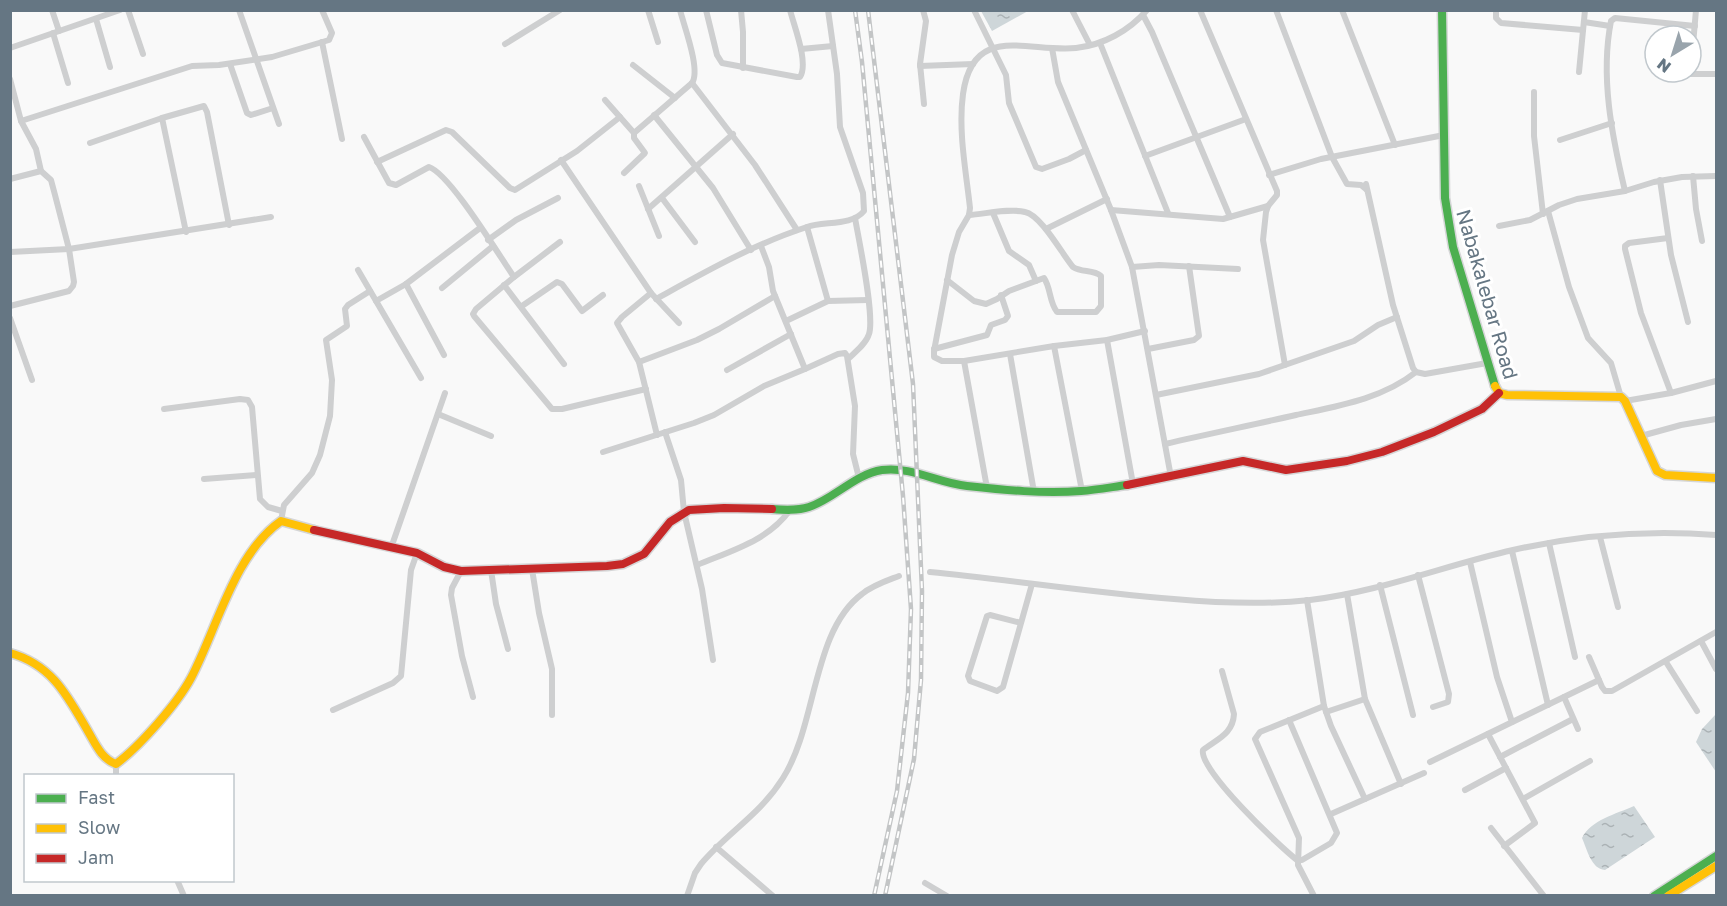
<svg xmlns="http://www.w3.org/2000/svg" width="1727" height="906" font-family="'Golos Text',sans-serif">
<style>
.water{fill:url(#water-ripples)}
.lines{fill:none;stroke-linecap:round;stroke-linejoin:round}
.fast-casing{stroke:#d5d6d7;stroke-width:11}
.slow-casing{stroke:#d5d6d7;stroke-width:11}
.jam-casing{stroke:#d5d6d7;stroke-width:11}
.street{stroke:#cecfd0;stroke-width:6}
.fast{stroke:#4caf50;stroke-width:8}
.slow{stroke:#ffc107;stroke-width:8}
.jam{stroke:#c62828;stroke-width:8}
.rail-casing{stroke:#c3c5c6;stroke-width:4.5}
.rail{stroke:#fff;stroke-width:2;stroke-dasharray:7;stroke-linecap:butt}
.labels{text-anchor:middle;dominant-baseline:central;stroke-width:6;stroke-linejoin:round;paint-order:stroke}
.street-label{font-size:20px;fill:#657683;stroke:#fff}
</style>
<defs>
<pattern id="water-ripples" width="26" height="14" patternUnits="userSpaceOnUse" patternTransform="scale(1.5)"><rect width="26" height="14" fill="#ced6d9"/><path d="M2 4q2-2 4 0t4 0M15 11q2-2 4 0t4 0" fill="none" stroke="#abb2b5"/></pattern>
</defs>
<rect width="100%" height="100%" fill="#f9f9f9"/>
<g class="water">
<path d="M981,11h47l-36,20z"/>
<path d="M1716,714v58l-20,-30 6,-13z"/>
<path d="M1634,806l21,31 -50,33c-14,-1 -18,-21 -23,-32 9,-18 34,-24 52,-32z"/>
</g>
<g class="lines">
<defs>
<g id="fast">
<path d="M1442,10l3,188 8,49 42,139"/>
<path d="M772,509c12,1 25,2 37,-2 25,-8 46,-33 73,-37 29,-4 56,13 85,16 37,4 77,8 114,5 15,-1 31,-4 46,-6"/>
<path d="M1654,896l62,-40"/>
</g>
<g id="slow">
<path d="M1495,386l4,7 8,2 114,2 4,4 32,70 8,4 51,3"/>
<path d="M10,653c43,12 58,44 79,80 7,12 13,26 27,31 23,-17 61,-60 75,-86 26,-49 43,-124 90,-157l33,9"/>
<path d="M1668,896l48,-30"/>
</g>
<g id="jam">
<path d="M1127,485l116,-24 43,9 61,-9 35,-9 52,-20 48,-23 17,-16"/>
<path d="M314,530l103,23 27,14 17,4 146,-5 16,-2 21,-10 26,-32 19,-12 35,-2 48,1"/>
</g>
</defs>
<use href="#fast" class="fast-casing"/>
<use href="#slow" class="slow-casing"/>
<use href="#jam" class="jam-casing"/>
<g class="street">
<path d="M52,10l7,21"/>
<path d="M128,10l15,44"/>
<path d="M239,10l40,114"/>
<path d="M648,10l10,32"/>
<path d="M706,10l11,45 5,8 75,14h3c9,-14 -6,-51 -10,-67"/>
<path d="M741,10l2,22v36"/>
<path d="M923,10l3,11 -6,43 4,40"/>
<path d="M974,10l32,65 3,28 27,64 6,2 27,-10 17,-9"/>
<path d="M1072,10l18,35"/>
<path d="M1200,10l77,181v4l-9,11 -2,6 -3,28 22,125"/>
<path d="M1276,10l56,147 15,27 14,1 6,5"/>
<path d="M1342,10l53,135"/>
<path d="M1496,10v8l5,5 82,7"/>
<path d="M1143,15l9,17 78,185"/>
<path d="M96,19l14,48"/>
<path d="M1584,22l26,4"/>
<path d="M53,33l15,50"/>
<path d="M322,42l20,97"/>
<path d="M1100,43l68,170"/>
<path d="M505,44l55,-34"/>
<path d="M10,48l110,-38"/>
<path d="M1052,48l6,34 53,128 21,57 39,210"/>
<path d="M801,49l32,-3"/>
<path d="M230,64l17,49 4,2 22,-7"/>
<path d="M633,65l42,33"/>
<path d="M920,66l53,-2"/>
<path d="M1691,68l5,-58"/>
<path d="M1579,72l6,-62"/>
<path d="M1660,74h56"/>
<path d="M10,79l11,42 15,28 5,22"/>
<path d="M692,83l63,82 42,65"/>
<path d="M1534,92v44l9,78"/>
<path d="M605,100l29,33"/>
<path d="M654,115l59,73 38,62"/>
<path d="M162,118l24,114"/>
<path d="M21,121l171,-55 27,-1 53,-8 57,-17 3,-7 -10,-23"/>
<path d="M364,137l25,46 7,2 33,-18c21,7 69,87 85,110"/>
<path d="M1560,140l52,-17"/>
<path d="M90,143l72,-25 42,-12 3,6 22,113"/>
<path d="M1145,156l101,-37"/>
<path d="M561,160l90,133 28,30"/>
<path d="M377,162l69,-32 6,2 58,56 5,2 62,-39 43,-34"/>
<path d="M624,173l21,-20 -11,-15v-5l58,-50c9,-13 -8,-57 -12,-73"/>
<path d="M1269,175l52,-16 123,-24"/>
<path d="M1693,176l3,33 6,32"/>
<path d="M10,179l31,-8 10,9 4,15 14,54 5,33 -1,4 -4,5 -59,15"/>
<path d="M1660,180l11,75 17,67"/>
<path d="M1366,184l27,121 20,63 3,4 9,2 62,-11"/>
<path d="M639,186l20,50"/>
<path d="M1625,191c-13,-55 -25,-114 -14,-170l4,-3 80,8"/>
<path d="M662,198l33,44"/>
<path d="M648,209l85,-75"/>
<path d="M1111,210l112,9 45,-13"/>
<path d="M1548,211l21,76 19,51 23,25 10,34"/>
<path d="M993,213l16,38 20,14 7,16"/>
<path d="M1499,226l31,-6 29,-15 18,-6 48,-8 29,-9 28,-5 34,-1"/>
<path d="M807,227l21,74"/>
<path d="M1046,229l61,-30"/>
<path d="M1668,238l-39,5 -4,3v3l16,64 30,80"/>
<path d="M488,240l28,-20 42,-22"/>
<path d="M560,242l-46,35 -38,32 -3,5 1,2 78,93h10l84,-20"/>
<path d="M761,246l8,21 4,24 32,78 33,-15 7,-1 2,3 8,50 -2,48 6,24"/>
<path d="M10,252l59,-3 202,-32"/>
<path d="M1132,267l27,-2 79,4"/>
<path d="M358,270l63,108"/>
<path d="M947,280l27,21 12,3 11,-5 12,-8 35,-13c7,10 5,24 13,34h39l5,-6v-30c-8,-7 -19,-3 -28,-9 -11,-13 -32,-52 -48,-55 -15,-4 -40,2 -56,3"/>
<path d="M406,284l38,71"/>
<path d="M504,285l60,79"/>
<path d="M442,288l51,-42"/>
<path d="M651,293l-29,24 -5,6 22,39 18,73"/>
<path d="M656,299c49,-27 98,-55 151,-72 17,-6 45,-1 57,-16l-1,-18 -23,-66 -3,-53 -9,-64"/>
<path d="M376,301l30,-17 74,-56"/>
<path d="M522,306l35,-24 5,2 20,27 21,-16"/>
<path d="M10,318l22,62"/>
<path d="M786,321l42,-20 40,-1"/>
<path d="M1145,331l-38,9 -53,6 -90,15h-22l-8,-4v-6l18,-96 7,-23 10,-17 1,-7c-4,-37 -12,-77 -7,-114 10,-72 66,-41 113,-46 27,-3 53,-17 71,-38"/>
<path d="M1107,340l26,144"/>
<path d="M1054,346l28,145"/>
<path d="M934,349l53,-14 4,-10 14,-5 3,-4 -7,-21"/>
<path d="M1148,349l46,-9 5,-4 -10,-70"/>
<path d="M1010,354l24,138"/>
<path d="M848,359c7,-7 18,-15 21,-25 6,-18 -10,-93 -14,-116"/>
<path d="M964,361l23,127"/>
<path d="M639,362l58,-22 22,-11 56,-33"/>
<path d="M727,370l64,-36"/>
<path d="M1156,395l103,-21 95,-33 24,-16 19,-8"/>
<path d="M1625,401l46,-8 45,-12"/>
<path d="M164,409l76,-10 8,1 4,7 8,92 8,8 14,4"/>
<path d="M438,414l53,22"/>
<path d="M665,432l16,48 3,32 18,77 11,71"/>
<path d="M1641,436l40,-11 35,-6"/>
<path d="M1165,444c43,-10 87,-19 131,-29 42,-9 86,-16 120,-43"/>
<path d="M603,452l91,-29 20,-8 50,-29 41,-17"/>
<path d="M204,479l53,-4"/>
<path d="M281,521l3,-16 28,-32 8,-18 10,-39 2,-36 -6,-40 21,-14 -2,-17 3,-4 22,-14"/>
<path d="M1600,537l18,70"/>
<path d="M1549,543l26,114"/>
<path d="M391,548l54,-155"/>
<path d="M1512,551l36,154"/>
<path d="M1470,562l27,115 15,45"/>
<path d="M697,565c33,-14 71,-24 93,-55"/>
<path d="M532,569l7,44 13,56v46"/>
<path d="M491,570l5,34 12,45"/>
<path d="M461,571l-9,17 -1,7 11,61 11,41"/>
<path d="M930,572c82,8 162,21 244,27 45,4 91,6 136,1 69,-8 136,-35 203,-50 66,-15 136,-20 203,-15"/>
<path d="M1418,575l31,119 -1,8 -15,5"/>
<path d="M1380,585l33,130"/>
<path d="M1347,594l18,105 36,85"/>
<path d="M1307,600l17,106 7,20 34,73"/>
<path d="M1021,623l-31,-8 -3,1 -19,60 2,5 27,10 6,-4 29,-103"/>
<path d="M1701,641l15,28"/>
<path d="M1589,657l13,30 3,4h7l104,-59"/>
<path d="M1666,662l31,49"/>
<path d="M1222,671l12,43c-1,20 -17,25 -31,36 -5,19 77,97 94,110h5l29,-17 6,-10 -48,-113"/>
<path d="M1564,697l14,32"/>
<path d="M333,710l60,-27 8,-7 10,-106 6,-17"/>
<path d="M1326,712l39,-13"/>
<path d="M1488,734l47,89 -31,23"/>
<path d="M1500,757l73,-38"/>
<path d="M1430,762l169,-82"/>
<path d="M116,776v-12"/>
<path d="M1465,790l41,-22"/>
<path d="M1523,799l67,-38"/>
<path d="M1331,814l93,-41"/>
<path d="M1491,828l53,68"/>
<path d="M716,847l57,49"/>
<path d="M177,880l7,16"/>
<path d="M925,883l22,13"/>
<path d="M687,896l8,-23 6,-9c27,-32 59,-49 82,-86 34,-53 29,-147 79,-184 11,-9 24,-13 37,-18"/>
<path d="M1314,896l-16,-31 1,-27 -44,-99 5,-7 64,-26"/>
</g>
<use href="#fast" class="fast"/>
<use href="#slow" class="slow"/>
<use href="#jam" class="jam"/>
<defs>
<g id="rail">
<path d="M855,10l7,52 41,434 8,113 -3,84 -11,98 -23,105"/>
<path d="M868,10l45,374 9,207 -1,89 -7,79 -29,137"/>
</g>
</defs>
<use href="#rail" class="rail-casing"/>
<use href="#rail" class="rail"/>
</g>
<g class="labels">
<g class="street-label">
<text transform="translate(1488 294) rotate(74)">Nabakalebar Road</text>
</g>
</g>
<rect width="1727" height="906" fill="none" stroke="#657683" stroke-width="24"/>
<rect x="24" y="774" width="210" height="108" fill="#ffffff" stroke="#c1c8cd" stroke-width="1.5"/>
<rect x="36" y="794" width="30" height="9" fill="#4caf50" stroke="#c1c8cd" stroke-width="1.5"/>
<text x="78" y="804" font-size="18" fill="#657683">Fast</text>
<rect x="36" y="824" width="30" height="9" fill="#ffc107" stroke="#c1c8cd" stroke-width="1.5"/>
<text x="78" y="834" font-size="18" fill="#657683">Slow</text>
<rect x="36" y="854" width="30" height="9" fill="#c62828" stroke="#c1c8cd" stroke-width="1.5"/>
<text x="78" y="864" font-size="18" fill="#657683">Jam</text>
<g transform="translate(1673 54) rotate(218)"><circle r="28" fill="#ffffff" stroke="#c1c8cd" stroke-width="1.5"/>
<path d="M0-4.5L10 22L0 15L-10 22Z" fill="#99a4ac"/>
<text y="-9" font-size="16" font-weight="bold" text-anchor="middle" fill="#657683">N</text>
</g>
</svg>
